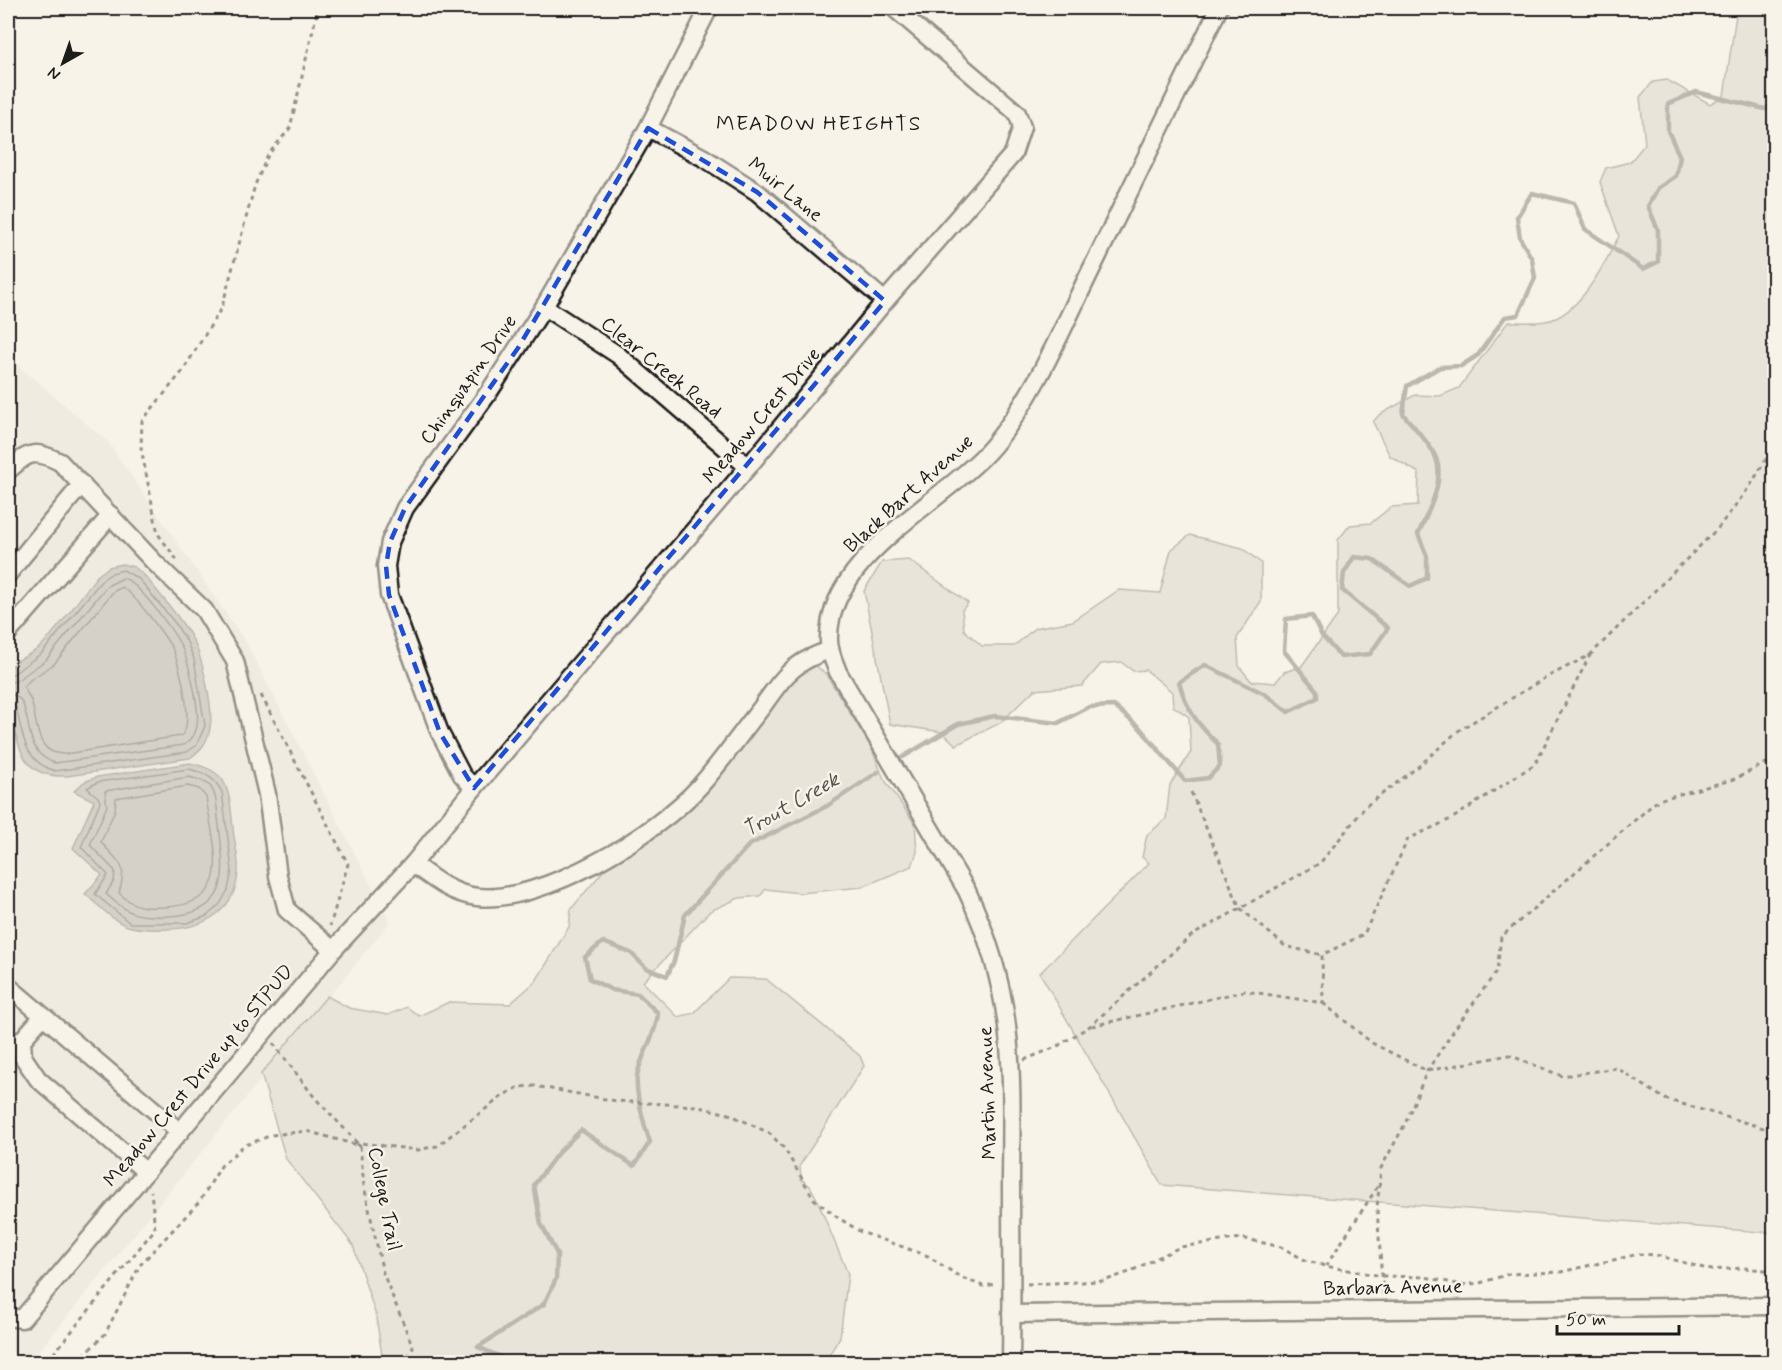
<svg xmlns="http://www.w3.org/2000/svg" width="1782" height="1370" font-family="Mynerve,sans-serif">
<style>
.built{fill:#e6e3d9}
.green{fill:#d7d3cb;stroke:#7a7874;stroke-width:1.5}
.water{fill:#aca9a2;stroke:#72716c;stroke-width:1.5}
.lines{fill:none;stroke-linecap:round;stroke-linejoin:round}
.shore{stroke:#565452;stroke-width:1.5}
.stream{stroke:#72716c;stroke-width:4.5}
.minor-casing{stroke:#1c1c1c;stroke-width:21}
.path{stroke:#1c1c1c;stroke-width:3;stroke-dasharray:4.5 4.5;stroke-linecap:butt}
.minor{stroke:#f7f3e8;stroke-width:16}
.marked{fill:none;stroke:#1d4ed8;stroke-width:4.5;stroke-dasharray:12 8;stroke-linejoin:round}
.labels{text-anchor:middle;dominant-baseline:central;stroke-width:5;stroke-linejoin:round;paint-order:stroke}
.street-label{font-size:20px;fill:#1c1c1c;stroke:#f7f3e8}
.neighbourhood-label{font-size:21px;letter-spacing:1.5px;fill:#1c1c1c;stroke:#f7f3e8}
.water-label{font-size:21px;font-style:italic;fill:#565452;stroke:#f7f3e8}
</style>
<rect width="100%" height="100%" fill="#f7f3e8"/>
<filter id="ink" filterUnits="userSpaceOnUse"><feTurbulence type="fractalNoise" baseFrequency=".0167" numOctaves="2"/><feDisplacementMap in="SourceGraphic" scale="12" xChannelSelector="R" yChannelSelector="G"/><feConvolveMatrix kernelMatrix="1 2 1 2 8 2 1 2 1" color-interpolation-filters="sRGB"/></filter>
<g filter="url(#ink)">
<path class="built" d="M8,357l100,85 139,202 143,278 -360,440 -22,-14z"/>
<g class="green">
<path d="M1737,8h37v1225l-612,-48 -122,-212 109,-110 -7,-6 5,-22 19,-16 4,-34 21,-33 -2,-35 -16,-11 -1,-14 -26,-22 -13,1 -12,-9 -20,2 -19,22 -48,4 -34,33 -44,22 -14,-13 -52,-8 -26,-133 18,-29 27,-2 59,43 -6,7 2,20 18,16h32l21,-18 38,-7 46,-31 41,3 11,-43 19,-15 52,13 19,15v38l-24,37 2,28 12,15 24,2 9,-11 17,-5 37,-52v-75l12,-15 21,-2 20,-16 27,-2 1,-32 -29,-17 -17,-34 6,-7 36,-20 25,1 19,-8 49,-66c12,0 26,1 38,-1 33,-5 59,-58 73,-85l-19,-54 6,-14 24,-6 15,-18 -5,-47 13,-15 14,-2 43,24 14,-8z"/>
<path d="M815,665l11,9 44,71 14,34 31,45 2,28 -5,14 -50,21 -62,6 -34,-4 -6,7 -21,2 -29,13 -67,71 35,35 16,-4 35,-35 37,1 94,77 4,10 -64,99 1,14 9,7 6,11 32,77 -8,63 -15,25h-442l-7,-46 -23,-71 -67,-86 -25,-85 66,-78 22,12 39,7 19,-8 12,9 30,-14 61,2 26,-23 33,-54 2,-18 50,-59 125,-111 10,-42 16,-19z"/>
</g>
<g class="water">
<path d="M122,564l12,3 10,8c16,20 35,40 48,63 10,18 22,70 18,90 -2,14 -9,22 -20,30l-123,18c-45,2 -48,-27 -56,-63 -2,-11 -7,-29 -3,-41 5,-13 22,-16 32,-25 21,-21 39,-48 57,-71l12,-9z"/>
<path d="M190,763c12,3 24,6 32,16 9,14 9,33 11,49 1,14 6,28 5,42 -1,39 -32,58 -68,59 -49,2 -48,-3 -85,-35l17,-19 -29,-27 21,-47 -20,-10 10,-9 13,-5z"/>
</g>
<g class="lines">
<g class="shore">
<path d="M122,587c15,10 40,45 50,61 8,16 23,77 9,88l-116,18c-29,1 -27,-28 -33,-50 -1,-6 -6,-11 -8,-17l6,-7 24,-16 59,-72z"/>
<path d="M8,675l5,-1 29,-21 60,-73 10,-7 11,-3 16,9 36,44 12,19 7,17 11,67 -9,20 -9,6 -132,19c-32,-10 -32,-36 -39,-64l-8,-5"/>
<path d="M8,683l8,-2 30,-21 61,-74 16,-8c15,4 49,51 57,66 9,16 20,64 17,82 -2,9 -6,15 -13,19l-129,18c-40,-12 -16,-67 -47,-69"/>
<path d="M189,769c16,4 25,8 33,23l10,78 -4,20 -8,14 -13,12 -20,7h-57l-35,-29 13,-19 -27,-28 19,-45 -2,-5 -11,-9 11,-6z"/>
<path d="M189,777c7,2 15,3 21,9 8,10 7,28 9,40 6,48 12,87 -50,90 -32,1 -39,0 -63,-22l8,-13 1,-10 -25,-26 17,-39 -2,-15z"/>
<path d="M188,786l11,3 7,8c7,50 31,107 -41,110 -20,1 -31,1 -46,-14 9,-31 1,-28 -18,-51l14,-32 1,-12z"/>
</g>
<g class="stream">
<path d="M903,757l55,-33 37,-8 63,7 31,-16 25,-1 26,22 45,53 23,-3 12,-12 -2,-22c-20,-19 -32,-35 -39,-62l26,-17 60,29 23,18 29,-14v-7l-33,-40 2,-32 26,-3 10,20 19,21 29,-3 18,-26 -46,-38 2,-17 10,-16 18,2 38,27 17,-8v-22l-9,-22c11,-23 30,-58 15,-82 -8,-14 -20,-26 -30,-38l4,-28 33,-19 21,-1 17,-11 27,-38 13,-2 17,-37 -3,-19 -12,-21 -3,-21 15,-24 42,10 11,26 58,40 15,-7v-32l-10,-24 10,-18 18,-12 4,-19 -12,-26v-27l28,-12 69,17 9,-4"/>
<path d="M512,1362l-34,-15 66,-43 12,-25 1,-25 -16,-30 -7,-39 23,-31 24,-24 53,36 16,-24c-6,-17 -15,-49 -13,-66 4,-22 19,-40 21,-63l-20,-19 -26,-4 -22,-11 -5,-22 18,-15 28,11 15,15 21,8 7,-15 11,-46 64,-70 78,-39 51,-34"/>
</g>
<defs>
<g id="minor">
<path d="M648,128l56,30 53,34 128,109"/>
<path d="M544,307l74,48 130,112"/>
<path d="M8,471c20,-19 26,-22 52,-9l95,101 49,47 31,51 32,133 11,82 9,34 46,40"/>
<path d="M8,574l74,-90"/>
<path d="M8,633l103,-118"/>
<path d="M474,788l-12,-13 -22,-42 -51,-138 -3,-29 4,-24 15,-34 84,-116 55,-85 104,-179 61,-120"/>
<path d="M413,864c20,15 39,30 64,33 66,7 180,-63 223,-111 22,-25 41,-53 62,-79 10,-14 21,-31 35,-41 10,-8 21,-12 33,-16"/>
<path d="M8,986l172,146"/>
<path d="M43,1016l-21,24 1,17 15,22 108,93"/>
<path d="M1011,1314l763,-8"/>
<path d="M8,1317l14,2 311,-369 80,-86 61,-76 274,-321 137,-166 128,-147 9,-27 -5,-14 -123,-105"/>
<path d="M1011,1362c1,-60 0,-121 0,-182 1,-111 5,-185 -44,-289l-129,-219c-4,-11 -10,-22 -9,-35 0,-81 117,-136 164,-191 42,-51 68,-115 97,-174 43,-88 86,-176 129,-264"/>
</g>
</defs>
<use href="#minor" class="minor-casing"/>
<g class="path">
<path d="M177,560l-19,-26 -17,-86 1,-27 40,-49 40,-65 33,-122 13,-30 22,-27 28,-120"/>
<path d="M261,695l87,169 -18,62"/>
<path d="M1768,762l6,63"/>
<path d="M1191,792l49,116 45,38 37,9"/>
<path d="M1323,1003l49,40 55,28 82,-16 53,21 55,-8 48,31 109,32"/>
<path d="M1092,1026l153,-35 78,12 -1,-48 42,-21 44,-95 45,-21 82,-54 55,-109"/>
<path d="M273,1043l42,55 41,43"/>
<path d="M1024,1060l32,-13 34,-21 101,-90 129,-73 46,-57 53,-40 39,-35 87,-53 45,-23 128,-127 32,-42 24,-40"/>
<path d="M360,1146l4,40 19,87 30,74 -7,15"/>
<path d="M1326,1266l52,-80"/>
<path d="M1027,1284l77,-3 25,-9 51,-25 62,-9 39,9 24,13 20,6 57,10 43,1 37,8 18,-2 29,-9 52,-2 78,-18 17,1 55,15 33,-2 30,3"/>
<path d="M1383,1295l-6,-87 4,-40 24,-44 22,-53 29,-44 41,-56 4,-34 157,-137 77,-21 33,-17 6,-7"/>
<path d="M37,1362l17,-9 101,-124 -4,-38"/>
<path d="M77,1362l28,-28 35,-69 60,-64 21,-35 22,-20 29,-11 35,-4 53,15 -7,-4 65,8 19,-4 67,-51 15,-8 16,-1 81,15 79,5 34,8 40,19 15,15 30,51 23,18 24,15 67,24 32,21 23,9 14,-2"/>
</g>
<use href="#minor" class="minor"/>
</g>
</g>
<path d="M0 0H1782V1370H0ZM648,128l109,64 128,109 -411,487 -34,-55 -51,-138 -3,-29 4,-24 15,-34 113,-160z" fill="#f7f3e8" fill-opacity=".55" fill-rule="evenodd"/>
<path class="marked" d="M648,128l109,64 128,109 -411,487 -34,-55 -51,-138 -3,-29 4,-24 15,-34 113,-160z"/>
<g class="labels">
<g class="street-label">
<text transform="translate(785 190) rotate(39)">Muir Lane</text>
<text transform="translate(661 368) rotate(39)">Clear Creek Road</text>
<text transform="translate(469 380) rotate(-55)">Chinquapin Drive</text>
<text transform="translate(762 416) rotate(-50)">Meadow Crest Drive</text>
<text transform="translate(909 494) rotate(-42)">Black Bart Avenue</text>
<text transform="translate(199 1076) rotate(-50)">Meadow Crest Drive up to STPUD</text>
<text transform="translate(988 1093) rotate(-92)">Martin Avenue</text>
<text transform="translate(384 1199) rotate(79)">College Trail</text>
<text transform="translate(1393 1288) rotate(-1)">Barbara Avenue</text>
</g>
<g class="neighbourhood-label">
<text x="819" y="124">MEADOW HEIGHTS</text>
</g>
<g class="water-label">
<text transform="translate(791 805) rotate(-30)">Trout Creek</text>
</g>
</g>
<rect width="1782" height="1370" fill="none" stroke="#f7f3e8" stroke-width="30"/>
<rect x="15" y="15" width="1752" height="1340" fill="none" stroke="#1c1c1c" stroke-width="2" filter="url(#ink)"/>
<g transform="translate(63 63) rotate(220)" stroke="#f7f3e8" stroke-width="4.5" paint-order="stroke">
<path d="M0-4.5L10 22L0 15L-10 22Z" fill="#1c1c1c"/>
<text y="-9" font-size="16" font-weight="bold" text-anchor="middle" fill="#1c1c1c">N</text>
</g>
<path d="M1557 1325v9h122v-9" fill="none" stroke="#1c1c1c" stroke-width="3"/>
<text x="1566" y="1325" font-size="18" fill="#1c1c1c" stroke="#f7f3e8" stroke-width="4.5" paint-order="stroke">50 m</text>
</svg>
